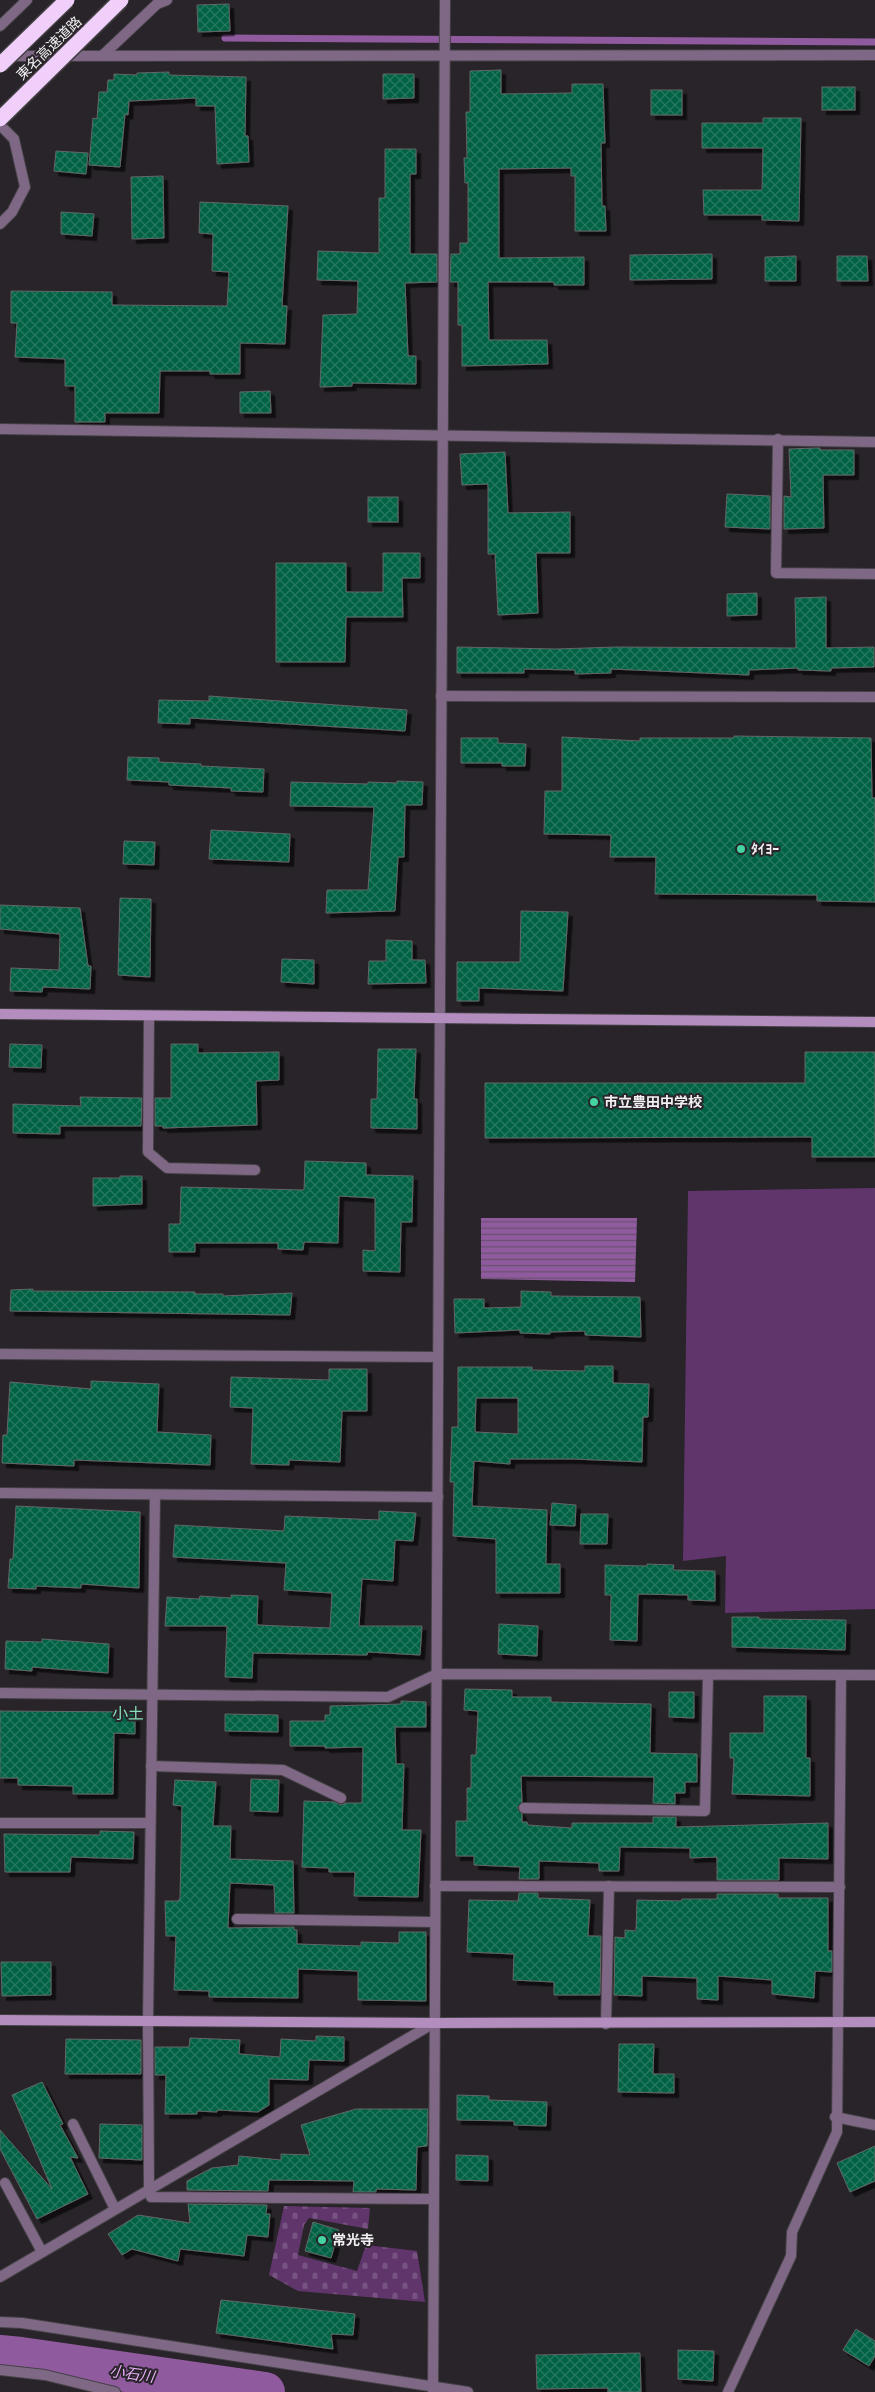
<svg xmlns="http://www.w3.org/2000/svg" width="875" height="2392" font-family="'Work Sans','Noto Sans JP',sans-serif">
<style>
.cemetery{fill:url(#cemetery-stones)}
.garden{fill:#60356c}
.water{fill:url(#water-rules)}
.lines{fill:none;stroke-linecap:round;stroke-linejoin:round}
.stream{stroke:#905b9e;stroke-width:7}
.river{stroke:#905b9e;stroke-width:40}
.building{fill:url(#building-cross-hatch);stroke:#616865;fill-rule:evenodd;filter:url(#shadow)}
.lane-casing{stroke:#444145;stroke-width:12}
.street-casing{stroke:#444145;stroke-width:12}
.secondary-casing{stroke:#444145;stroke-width:12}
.lane{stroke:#7f6886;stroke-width:10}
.street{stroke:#7f6886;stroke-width:10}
.secondary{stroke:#b28dbd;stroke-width:10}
.highway-bridge-casing{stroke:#444145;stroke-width:18;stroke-linecap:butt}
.highway-bridge{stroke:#f1cffb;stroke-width:15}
.poi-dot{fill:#43d4a0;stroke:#282429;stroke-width:2}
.labels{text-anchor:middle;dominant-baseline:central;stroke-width:4;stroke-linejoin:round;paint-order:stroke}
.street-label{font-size:14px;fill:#f2f0f3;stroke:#282429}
.poi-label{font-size:14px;font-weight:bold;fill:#f2f0f3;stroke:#282429;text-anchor:start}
.water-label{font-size:15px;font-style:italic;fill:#eab1fa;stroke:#282429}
.quarter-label{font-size:16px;fill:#86dcb7;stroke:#282429}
</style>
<defs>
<pattern id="cemetery-stones" width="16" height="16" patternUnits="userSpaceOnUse" patternTransform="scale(1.25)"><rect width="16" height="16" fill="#60356c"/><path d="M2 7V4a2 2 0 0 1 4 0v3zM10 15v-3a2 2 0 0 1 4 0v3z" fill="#775381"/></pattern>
<pattern id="water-rules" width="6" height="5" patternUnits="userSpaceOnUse" patternTransform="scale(1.25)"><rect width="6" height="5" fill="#905b9e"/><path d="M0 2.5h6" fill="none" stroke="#69516f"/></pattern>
<pattern id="building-cross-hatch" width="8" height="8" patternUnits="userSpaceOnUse" patternTransform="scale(1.25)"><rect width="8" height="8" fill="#006245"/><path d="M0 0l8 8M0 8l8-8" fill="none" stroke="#267960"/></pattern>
<filter id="shadow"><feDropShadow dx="4.5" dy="4.5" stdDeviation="0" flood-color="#0009"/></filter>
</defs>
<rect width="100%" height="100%" fill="#282429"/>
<path class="cemetery" d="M284,2206l86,2 -2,21 -59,-11 -5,7 -6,30 59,16 9,-26 51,6 8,51 -127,-11 -29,-16z"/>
<path class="garden" d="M875,1188v421l-150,4 1,-57 -43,5 5,-370z"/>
<path class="water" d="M481,1218h156l-2,64 -154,-3z"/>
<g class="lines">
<path class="stream" d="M225,38l650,4"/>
<path class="river" d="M0,2355l21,2 244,35"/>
</g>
<g class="building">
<path d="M229,4l1,27 -32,1 -1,-27z"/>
<path d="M501,70v24l71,-1v-9h31l2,59h-4l1,63h3l1,25h-31v-55h-4v-8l-72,1v89l85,-1v28h-30v-3h-66l1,58h58l1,24 -86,2v-41h-4v-43h-8l1,-28h9v-11h8v-60h-3l-1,-25h3l-1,-46h4v-41z"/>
<path d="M169,72v3l77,2 -1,59h3l1,26 -32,2 -2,-58h-19v-8l-67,3 -1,14 -3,-1 -5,53 -31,-2 4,-47 4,1 2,-27h8l1,-12h6v-6l23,1v-2z"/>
<path d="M383,74h31v24l-31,1z"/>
<rect x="822" y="87" width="33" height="23"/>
<rect x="651" y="90" width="31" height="25"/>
<path d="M763,118h38l-2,103 -37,-1v-5h-58l-1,-25h59l1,-42h-61v-25h61z"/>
<path d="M385,149h31v25h-6v80h27v28l-32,1 3,73h8v28l-64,-1v3l-32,1 3,-72 34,-1 1,-33 -41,-1 1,-29 61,2v-55h6z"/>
<path d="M56,151l32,2 -2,21 -32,-3z"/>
<path d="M163,176l1,62 -32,1 -1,-62z"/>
<path d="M200,202l88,4 -6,100h5l-2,38 -45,-1v31h-30v-3h-50l-1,42h-54v9h-30v-36h-10v-27l-50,-2 2,-34h-6v-32l101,1v13l115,1 2,-34 -17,-1 1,-37 -14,-1z"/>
<path d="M61,212l33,2 -2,22 -31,-2z"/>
<path d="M712,254v25l-82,1v-25z"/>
<path d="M796,256v25h-31v-24z"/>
<path d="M837,256h30l1,25h-31z"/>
<path d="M270,391l1,22h-31v-21z"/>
<path d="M816,448h4v2h34v25h-31l1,53 -40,1v-33l7,1 -2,-48z"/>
<path d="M505,452l3,61 62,-1v41h-34l2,60 -40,2 -3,-61h-7v-70l-26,1 -2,-31z"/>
<path d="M727,494l43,2v33l-45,-2z"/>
<rect x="368" y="497" width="30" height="25"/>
<path d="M383,553h37v25h-18l1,39h-57l-1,45h-69v-99h70v29h37z"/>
<path d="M757,593v22l-30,1v-22z"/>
<path d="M826,597v51l48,-1v20l-43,1v3l-33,-1v-2l-49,2v5l-138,-6v4l-36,1v-4l-51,-1v4h-67v-26l99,2 60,-2 180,1 -1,-50z"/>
<path d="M209,696l198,14 -2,21 -215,-13v6l-32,-1 1,-23 50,1z"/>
<path d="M734,736l137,2 1,60h3v104l-58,-1v-6l-162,-1 1,-37h-46l1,-22 -67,-1 1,-43h17v-54l78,4v-3h94z"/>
<path d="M461,738h37v5l28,1 -1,22h-23v-3h-41z"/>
<path d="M128,757l31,1v4l42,2v2l63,3 -1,23 -32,-1v-3l-62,-3v-3l-42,-2z"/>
<path d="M397,781l26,1 -1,23h-17l-1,52h-6l-3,54 -69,2 1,-23h41l6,-83 -84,-1 1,-24 77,2v-2l29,1z"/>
<path d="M211,830l79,4 -1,28 -80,-3z"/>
<path d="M124,841l31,1 -1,23 -31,-1z"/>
<path d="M120,898l31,1 -1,78 -32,-2z"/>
<path d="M0,905l80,3 8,58h3l-1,23 -47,-2 -1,5 -32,-1 1,-23 48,2 1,-36 -60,-5z"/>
<path d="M521,911l47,1 -5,79 -84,-3v13h-22v-39h63z"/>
<path d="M386,940l26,1v19h13l1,23 -58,1 1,-23h17z"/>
<path d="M282,959l32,1v24l-33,-2z"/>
<path d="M10,1044l32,1 -1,23 -32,-1z"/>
<path d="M171,1044h27v9l81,-1v28l-23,1 1,44 -94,3v-2h-8v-28h16z"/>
<path d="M378,1049h38l-2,50h3v30l-46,-1v-29h6z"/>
<path d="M805,1052h70v105h-63v-20l-327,1v-55h320z"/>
<path d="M80,1097l62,1 -1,28h-81v8l-47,-1v-29l68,2z"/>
<path d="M305,1161l61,2v12l47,1 -1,46h-11l-1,50 -37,-1v-21l12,1v-53l-36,-2 -1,47 -34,-1 -1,8 -25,-1v-6h-83v9h-26v-28h11l1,-37 123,3z"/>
<path d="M120,1176h22v28l-49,2v-28h27z"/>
<path d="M33,1289v2l162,1v2h28v2l69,-3 -2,22 -280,-4 1,-21z"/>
<path d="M521,1291l30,1v4l89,1 1,40 -56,-2v-4l-35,1v2l-30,-1v-3l-65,3 -1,-34h30v9l37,-1z"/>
<path d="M585,1366h28v17l36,1 -1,33h-5l-1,45 -68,-3h-64v5l-36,-3 -2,45 75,4 -1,54h14v29h-64v-54l-43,-3 1,-54h-4l2,-55h6v-60h74v3l53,1zM476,1398h42v36l-43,-2z"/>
<path d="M329,1369h38v42h-25l-2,51 -51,-2v5l-38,-1 2,-56 -23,-1 1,-30 98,3z"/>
<path d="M91,1381l68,3 -2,48 54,3 -1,30 -136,-5v6l-72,-3 1,-28h4l3,-53 81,7z"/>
<path d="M552,1503l24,2 -1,21 -25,-1z"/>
<path d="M16,1506l124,6 -1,76 -58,-4v4l-45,-2v3l-28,-1 2,-29h3z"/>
<path d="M379,1511l37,2 -3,28 -18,-1 -2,41 -31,-2 -3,47h63l-2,29 -52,-3 -1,3 -114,-2 -1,25 -27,-1 2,-51h-62l2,-29 32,2 1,-3 31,2v-3l27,1 -1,29 73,3 2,-35 -48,-3 2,-27 -113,-6 2,-32 109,6 1,-15 94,4z"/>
<path d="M581,1514h27l-1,30h-27z"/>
<path d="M647,1564l27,1 -1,5 42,1v30l-27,-1v-5l-50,-1 -1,47 -27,-1 1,-45h-6v-30l42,1z"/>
<path d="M732,1617h27v2l87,1 -1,30 -113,-3z"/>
<path d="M499,1624l39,2 -1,30 -39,-2z"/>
<path d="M42,1639l67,5 -1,29 -76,-6v4l-27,-2 1,-28 36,1z"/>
<path d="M465,1689l47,1v7h39v5l100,2 -1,49 47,1v28h-12v11h-10v11l-22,-1 1,-26 -133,-1 1,26 -5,6 5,6v8h5l1,3 44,3v-5h81v-6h23v10l152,-4v36l-49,-1v22h-62v-23l-27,1v-10l-70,-1 -1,24h-20v-8l-60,-2v18h-20l1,-12 -46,-2v-9h-18v-35h11v-33h4v-33h5l2,-44 -14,-1z"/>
<path d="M669,1692h25v26l-25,-1z"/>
<path d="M764,1696h42v62h4v38l-78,-2 2,-36h-4v-25h34z"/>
<path d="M401,1701l25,1v25h-31l1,37h8l-2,66h19l-3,67 -64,-1 1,-24h-26v-4l-27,-1 2,-66 30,1 7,3 5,-2h16l1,-56 -38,1v-2h-35v-25h35v-6h5v-9l71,-2z"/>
<path d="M0,1711l135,1v22l-21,-1 -1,61h-40v-8l-55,-1v-7h-18z"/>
<path d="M225,1714l53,1v17l-53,-1z"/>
<path d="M251,1779l28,1 -1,32 -28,-1z"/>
<path d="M175,1780l41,2 -3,44h18l-1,33 63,2 1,52h-19l-1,-28 -44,-2 -2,45 66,-1v3h3v14l64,2v-4l38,1v-11h27v69l-68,-1v-29l-60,-2v29l-89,-1v-6l-35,-1 2,-54h-10l-1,-35h13l2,-3 2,-92 -9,-1z"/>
<path d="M100,1831l34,1 -1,27 -62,-2 -1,15h-65l-1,-38 96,1z"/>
<path d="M519,1893h19v5l52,2 -2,36h13l-1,59h-46v-13l-41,-2 1,-26 -47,-2 2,-52 49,1z"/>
<path d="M717,1894h61v4h50v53h4v21l-17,-1 -1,27 -42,-4v-14l-54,-4v24l-21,-1v-21l-55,-2v20l-28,-1 1,-58 10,1v-8l11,1 1,-31 44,1 1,-2h35z"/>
<path d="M1,1962h50v33l-49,1z"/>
<path d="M316,2036l28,1v24l-35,-1 -1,20 -39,-1v26l-11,7 -41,-2v2l-20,-1v3h-32l1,-39h-11v-28h34l1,-9 50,2 -1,14 41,3 1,-18 35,2z"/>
<path d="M66,2039l75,1v34h-76z"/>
<path d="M619,2044h35l-1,30h21v19l-56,-1z"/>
<path d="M42,2082l21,42 -3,1 18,33 -8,-1 18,37 -51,25 -37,-70v-19l52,59 -40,-94z"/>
<path d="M457,2095l32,1v4l58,2 -1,24 -32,-1v-4l-57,-1z"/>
<path d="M356,2109h72l-1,37 -10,1 -1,43 -40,-1v3h-23l1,-11 -85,-1 -1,11 -81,-1v-9l25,-13 26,-3 1,-9 42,4v-6l29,1 -9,-30z"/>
<path d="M100,2124l42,1v35l-43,-2z"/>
<path d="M875,2146v35l-25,11 -13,-29z"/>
<path d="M456,2155l32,1v25l-32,-1z"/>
<path d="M188,2204l79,1 -1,9h4l-2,23 -21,-2 -3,21 -64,-7 -2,12 -46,-12 -10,6 -14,-21 30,-19 52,8z"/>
<path d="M313,2222l26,8 -8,28 -26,-7z"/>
<path d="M221,2300l134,14 -2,21 -22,-1 2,15 -117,-16z"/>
<path d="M856,2329l19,12v15l-6,10 -26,-16z"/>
<path d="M678,2350l36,1 -1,30 -35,-2z"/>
<path d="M640,2353l1,39h-33v-4l-71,1 -1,-34z"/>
</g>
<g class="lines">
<defs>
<path id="lane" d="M149,2189l2,8 283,2"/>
<g id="street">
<path d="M0,26l27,-26"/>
<path d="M103,55l54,-51 10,-4"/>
<path d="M8,56l867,-1"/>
<path d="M0,125l14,14 11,48 -13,25 -12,12"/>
<path d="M0,429l875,13"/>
<path d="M778,439l-2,134 99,1"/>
<path d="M441,696l434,1"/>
<path d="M149,1016l-1,136 19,16 88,2"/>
<path d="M0,1354l438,3"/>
<path d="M0,1493l438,4"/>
<path d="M0,1693l388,4 49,-23 438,1"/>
<path d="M151,1766l132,4 58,28"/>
<path d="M524,1808l181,3 3,-136"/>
<path d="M0,1823h150"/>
<path d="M435,1886l405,1"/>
<path d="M237,1919l198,3"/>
<path d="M606,2024l3,-138"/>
<path d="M835,2117l40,8"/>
<path d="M73,2124l42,85"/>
<path d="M5,2183l37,69"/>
<path d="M149,2189l-1,-168 7,-526"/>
<path d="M0,2277l434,-254"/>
<path d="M0,2322l22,1 446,69"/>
<path d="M0,2370l45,5 70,17"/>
<path d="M433,2392l12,-2392"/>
<path d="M728,2392l63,-136 1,-24 45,-100 4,-457"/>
</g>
<g id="secondary">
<path d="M0,1014l875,8"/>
<path d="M0,2020l434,3 441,-1"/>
</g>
</defs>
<use href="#lane" class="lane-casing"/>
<use href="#street" class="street-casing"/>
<use href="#secondary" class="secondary-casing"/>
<use href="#lane" class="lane"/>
<use href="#street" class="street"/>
<use href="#secondary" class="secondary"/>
<defs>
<g id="highway-bridge">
<path d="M0,65l67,-65"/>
<path d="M0,119l121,-119"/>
</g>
</defs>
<use href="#highway-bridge" class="highway-bridge-casing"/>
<use href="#highway-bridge" class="highway-bridge"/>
</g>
<g class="poi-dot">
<circle cx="741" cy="849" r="5"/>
<circle cx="594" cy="1102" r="5"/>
<circle cx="322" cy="2240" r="5"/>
</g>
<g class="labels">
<g class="street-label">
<text transform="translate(49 48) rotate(-44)">東名高速道路</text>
</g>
<g class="poi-label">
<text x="751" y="849">ﾀｲﾖｰ</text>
<text x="604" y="1102">市立豊田中学校</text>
<text x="332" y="2240">常光寺</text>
</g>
<g class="water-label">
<text transform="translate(132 2374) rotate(8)">小石川</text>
</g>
<g class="quarter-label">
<text x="128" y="1713">小土</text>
</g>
</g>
</svg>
